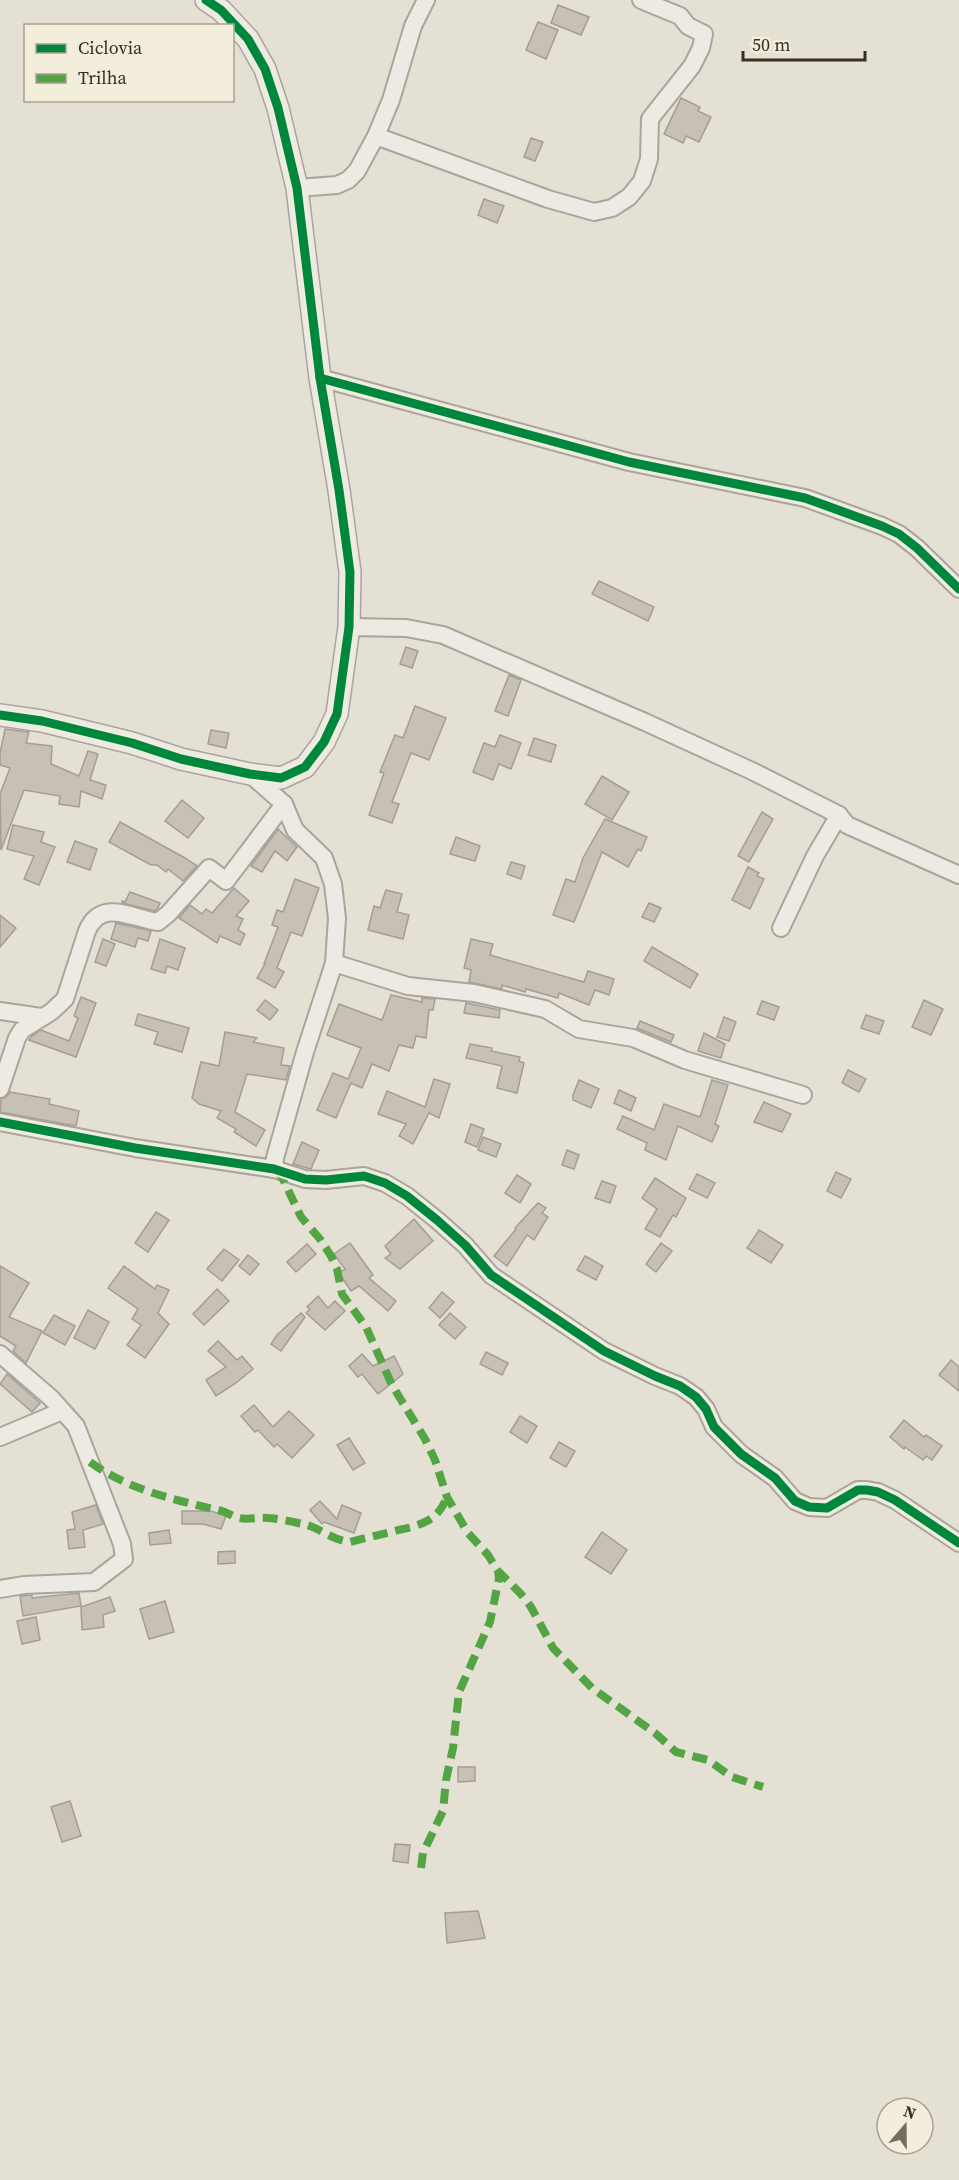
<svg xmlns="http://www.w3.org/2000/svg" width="959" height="2180" font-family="'Source Serif 4',serif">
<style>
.building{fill:#c8c0b5;stroke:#a59d93;stroke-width:1.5}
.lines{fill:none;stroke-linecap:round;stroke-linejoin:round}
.minor-casing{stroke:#aaa59c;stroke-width:20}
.tertiary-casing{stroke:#aaa59c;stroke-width:24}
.minor{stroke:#edeae3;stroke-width:16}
.tertiary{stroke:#edeae3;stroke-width:21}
.quiet{stroke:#53a442;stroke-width:8;stroke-dasharray:15 8;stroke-linecap:butt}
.cycleway-casing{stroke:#f3eddc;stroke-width:13}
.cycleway{stroke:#00873e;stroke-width:9}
</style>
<rect width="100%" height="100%" fill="#e4e0d4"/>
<g class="building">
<path d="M558,5l31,12 -8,18 -30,-12z"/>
<path d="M538,22l20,8 -12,29 -20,-9z"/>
<path d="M681,98l19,9 -2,4 13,6 -12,25 -13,-6 -3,7 -19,-9z"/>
<path d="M531,138l12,4 -8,19 -11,-4z"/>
<path d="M484,199l20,7 -7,17 -19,-8z"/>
<path d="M599,581l55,26 -6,14 -56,-27z"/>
<path d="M406,647l12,4 -6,17 -12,-4z"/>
<path d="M509,675l12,5 -13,36 -13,-5z"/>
<path d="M415,706l31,12 -17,42 -18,-7 -19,49 7,2 -7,19 -23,-8 15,-42 -4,-1 15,-37 8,3z"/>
<path d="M5,729l24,3 -3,11 26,3 -1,18 28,12 9,-25 10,3 -8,26 16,5 -4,14 -21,-8 -2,16 -20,-3 1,-8 -36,-6 -23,60 -1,-56 10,-26 -10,-3v-12z"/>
<path d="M211,730l18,3 -3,15 -18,-4z"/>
<path d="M500,735l21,8 -10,26 -12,-5 -6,16 -20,-8 11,-29 11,4z"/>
<path d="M534,738l22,7 -5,17 -23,-7z"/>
<path d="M602,776l27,16 -17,28 -27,-16z"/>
<path d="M182,800l22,18 -16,20 -23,-17z"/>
<path d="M762,812l11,7 -24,43 -11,-6z"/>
<path d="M605,819l42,18 -6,14 -3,-2 -10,18 -26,-15 -28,70 -21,-7 13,-36 9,3 8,-24z"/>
<path d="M120,822l65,36 12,8 -14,15 -15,-12 -2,3 -9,-7h-6l-42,-23z"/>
<path d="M13,825l31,7 -3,10 14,5 -16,38 -15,-6 10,-23 -27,-7z"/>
<path d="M278,829l19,18 -10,14 -12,-10 -13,21 -11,-6z"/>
<path d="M456,837l24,9 -5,15 -25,-7z"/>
<path d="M75,841l22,8 -7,21 -23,-8z"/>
<path d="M511,862l14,4 -4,13 -14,-5z"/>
<path d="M748,867l11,6 -2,3 7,3 -14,30 -18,-9z"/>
<path d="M295,879l24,9 -17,48 -11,-4 -14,36 7,4 -9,16 -18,-10 8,-14h-1l14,-37 -6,-2 5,-15 6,2z"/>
<path d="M234,888l15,13 -13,15 7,3 -5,11 7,4 -5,11 -20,-9 -3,7 -38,-25 11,-13 12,9 4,-5 6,4z"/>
<path d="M386,890l16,4 -5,18 12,3 -6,24 -35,-9 6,-24 6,2z"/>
<path d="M130,892l30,11 -2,5 -3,3 -33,-8v-2l3,1z"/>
<path d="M649,903l12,5 -7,14 -12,-5z"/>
<path d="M0,915l16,13 -16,19z"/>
<path d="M116,923l35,8 -3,10 -10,-3 -3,9 -24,-8z"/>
<path d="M103,939l12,5 -9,22 -11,-4z"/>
<path d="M160,939l25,9 -7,22 -11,-4 -2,7 -14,-4z"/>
<path d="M471,939l22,5 -3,11 94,27 4,-11 26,8 -5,16 -14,-5 -6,15 -30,-12 -1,5 -32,-9 -1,3 -23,-7v4l-33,-7 2,-12 -7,-2z"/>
<path d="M652,947l46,27 -8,14 -46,-27z"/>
<path d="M391,995l31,7v-4l13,1 -2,11h-4l-3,28 -10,-2 -3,12 -14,-3 -10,26 -17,-7 -10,24 -11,-5 -15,35 -19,-8 16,-37 15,6 13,-31 -34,-13 12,-31 43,16z"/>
<path d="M81,997l15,6 -20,54 -47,-17 2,-3 10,-7 28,11 9,-23 -4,-2z"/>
<path d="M265,1000l13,10 -8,10 -13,-10z"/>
<path d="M924,1000l19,9 -12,26 -19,-8z"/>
<path d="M762,1001l17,6 -5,13 -17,-6z"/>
<path d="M466,1003l34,7 -1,8 -35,-5z"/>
<path d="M138,1014l51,14 -7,24 -28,-8 4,-12 -23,-7z"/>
<path d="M866,1015l18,6 -5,13 -18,-6z"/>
<path d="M724,1017l12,5 -7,19 -12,-4z"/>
<path d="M640,1021l34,14 -3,7 -34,-14z"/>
<path d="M225,1032l32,6 -4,4 31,6 -3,17 9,1 -4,14 -39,-6 -12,38 30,18 -9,16 -22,-14 2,-3 -19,-11 4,-7 -22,-7 -7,-6 9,-36 18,4z"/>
<path d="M704,1033l21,11 -4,14 -23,-7z"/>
<path d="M470,1044l22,4 -1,3 29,6 -1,4 5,2 -7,30 -20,-5 5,-22 -36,-8z"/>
<path d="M848,1070l18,9 -7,13 -17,-9z"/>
<path d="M434,1079l16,5 -11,34 -10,-5 -16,31 -14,-8 7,-12 -28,-10 9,-23 38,16z"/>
<path d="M579,1080l20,9 -8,19 -18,-8v-5z"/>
<path d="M712,1080l16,5 -13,39 4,2 -7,16 -34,-16 -12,34 -21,-10 2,-7 -30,-14 6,-13 31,14 10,-26 36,13z"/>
<path d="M619,1090l17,8 -5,13 -17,-8z"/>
<path d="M10,1092l40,7 -1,5 30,7 -3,15 -76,-14 1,-13 5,-2z"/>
<path d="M764,1102l27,12 -9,18 -28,-10z"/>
<path d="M471,1124l13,5 -7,18 -12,-5z"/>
<path d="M483,1137l18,7 -5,13 -18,-7z"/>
<path d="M302,1142l17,8 -8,19 -18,-5z"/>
<path d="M567,1150l12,5 -5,14 -12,-4z"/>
<path d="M836,1172l15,7 -10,19 -14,-7z"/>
<path d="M697,1174l18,9 -8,15 -18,-9z"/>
<path d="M517,1175l14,9 -11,19 -15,-10z"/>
<path d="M655,1178l31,20 -10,19 -3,-2 -13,22 -15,-8 12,-20 -15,-11z"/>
<path d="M602,1181l14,5 -6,17 -15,-5z"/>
<path d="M538,1203l8,5 -4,5 6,4 -14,23 -7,-5 -20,31 -13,-10 22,-27 -1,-1z"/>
<path d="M156,1212l13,8 -21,32 -13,-9z"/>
<path d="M414,1219l19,22 -33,28 -15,-11 6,-4 -6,-8z"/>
<path d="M759,1230l24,15 -12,18 -24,-15z"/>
<path d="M350,1243l23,32 -4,3 27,23 -8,10 -29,-25 -8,5 -12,-18 6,-4 -11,-15z"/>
<path d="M661,1243l11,8 -16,21 -10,-8z"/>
<path d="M307,1244l9,10 -20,18 -9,-10z"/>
<path d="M224,1249l15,11 -17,21 -15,-12z"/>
<path d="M248,1255l11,9 -9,11 -11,-9z"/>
<path d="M585,1256l18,10 -7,14 -19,-10z"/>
<path d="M0,1266l29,17 -20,34 33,14 -16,32 -13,-12 3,-5 -16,-10z"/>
<path d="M124,1266l31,23 2,-4 12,5 -11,23 11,11 -24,34 -18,-13 14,-20 -9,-6 6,-10 -30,-21z"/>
<path d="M217,1289l12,12 -25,24 -11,-11z"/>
<path d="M442,1292l12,10 -14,16 -11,-10z"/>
<path d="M318,1296l10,12 7,-7 10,10 -20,19 -19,-17 4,-4 -3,-2z"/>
<path d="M88,1310l21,12 -14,27 -21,-11z"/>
<path d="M301,1313l4,4 -24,34 -10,-7 6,-9z"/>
<path d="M450,1313l16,14 -11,12 -16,-14z"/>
<path d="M54,1315l21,11 -10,19 -22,-12z"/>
<path d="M218,1341l19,19 5,-4 11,13 -17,14 -20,13 -10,-16 20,-13 -18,-16z"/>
<path d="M486,1352l22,11 -6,12 -22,-11z"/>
<path d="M362,1354l11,12 21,-10 9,18 -25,20 -16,-20 -4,3 -9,-11z"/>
<path d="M951,1360l8,7v24l-20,-16z"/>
<path d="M7,1374l33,29 -8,9 -32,-28z"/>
<path d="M254,1405l19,22 16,-16 25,24 -22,23 -15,-14 -3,3 -16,-17 -3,2 -14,-16z"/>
<path d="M520,1416l17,10 -10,17 -17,-11z"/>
<path d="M904,1420l20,17 2,-2 16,11 -10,14 -6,-4 -3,4 -18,-13 -1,2 -14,-12z"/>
<path d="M349,1438l16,25 -12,7 -16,-25z"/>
<path d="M559,1442l16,9 -9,16 -16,-9z"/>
<path d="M320,1501l17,18 5,-14 19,8 -7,20 -30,-11 -2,2 -12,-14z"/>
<path d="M96,1505l7,19 -20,6 2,17 -16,2 -2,-19 8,-1 -3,-17z"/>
<path d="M182,1511h29l15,5 -5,13 -18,-5h-21z"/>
<path d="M169,1530l2,13 -21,2 -1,-12z"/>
<path d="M602,1532l25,18 -16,24 -26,-17z"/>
<path d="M235,1551v12l-17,1v-12z"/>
<path d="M79,1593l2,13 -58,10 -3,-20 12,-1v3z"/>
<path d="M110,1597l5,14 -12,4 1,12 -22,3 -1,-23z"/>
<path d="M165,1601l9,31 -25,7 -9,-30z"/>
<path d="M36,1617l4,23 -18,4 -5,-23z"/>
<path d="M458,1767h17v14l-17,1z"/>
<path d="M70,1801l11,35 -19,6 -11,-35z"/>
<path d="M395,1844l15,1 -2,18 -15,-2z"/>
<path d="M478,1911l7,27 -38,5 -2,-30z"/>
</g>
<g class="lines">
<defs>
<g id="minor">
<path d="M376,136l172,63 46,13 18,-4 17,-11 13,-16 7,-22 1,-40 42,-53 9,-18 3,-14 -16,-8 -8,-10 -39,-16"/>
<path d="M297,188l40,-3 11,-5 9,-9 19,-35 15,-36 22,-74 13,-26"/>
<path d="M320,378l309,84 176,36 77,28 17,8 18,14 42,41"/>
<path d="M349,627l57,1 37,7 202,87 107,49 87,44 8,10 112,50"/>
<path d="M250,774l34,30 11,26 29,28 9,26 4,34 -3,45 -29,89 -30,106 -1,11"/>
<path d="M781,928l34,-72 24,-41"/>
<path d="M334,963l74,23 66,7 71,16 34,20 54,9 52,22 118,35"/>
<path d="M0,1011l41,6"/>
<path d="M0,1089l17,-51 5,-8 29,-18 14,-13 22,-68c14,-33 44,-13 71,-9l10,-8 41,-46 17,13 58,-77"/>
<path d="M0,1122l135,26 139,21 31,10 21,1 38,-4 21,7 22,13 30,24 28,25 26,30 113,76 51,25 25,10 16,11 10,12 8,18 27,27 34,24 20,23 14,6 18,1 31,-18h9l11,2 17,8 64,43"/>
<path d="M0,1354l51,44 25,28 46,118 2,15 -30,23 -70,3 -24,4"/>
<path d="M0,1437l62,-26"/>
</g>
<path id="tertiary" d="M0,715l42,6 90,22 49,16 69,15 31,4 24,-11 19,-25 13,-28 12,-87 1,-55 -11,-82 -19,-112 -23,-190 -19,-80 -13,-39 -17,-30 -27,-29 -15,-10"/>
</defs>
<use href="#minor" class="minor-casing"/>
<use href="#tertiary" class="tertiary-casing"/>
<use href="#minor" class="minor"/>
<use href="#tertiary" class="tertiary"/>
<g class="quiet">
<path d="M276,1171l6,6 19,40 19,22 11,17 6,13 5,25 24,33 26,58 33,54 10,21 12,37 21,36 20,22 10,16 23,23 10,13 22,41 39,40 63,45 21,19 32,8 24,17 31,10"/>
<path d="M90,1462c38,28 86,38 132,49 6,2 11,6 17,7 9,2 19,-1 28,0 9,0 26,4 36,6 14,2 28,16 47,18 15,-4 30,-7 45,-11 24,-6 42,-8 52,-34"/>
<path d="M421,1868l2,-15 20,-42 3,-31 7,-32 6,-56 31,-70 9,-44 -1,-7"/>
</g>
<defs>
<g id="cycleway">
<path d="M320,378l309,84 176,36 77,28 17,8 18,14 42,41"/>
<path d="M0,715l42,6 90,22 49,16 69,15 31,4 24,-11 19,-25 13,-28 12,-87 1,-55 -11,-82 -19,-112 -23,-190 -19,-80 -13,-39 -17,-30 -27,-29 -15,-10"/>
<path d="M0,1122l135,26 139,21 31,10 21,1 38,-4 21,7 22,13 30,24 28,25 26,30 113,76 51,25 25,10 16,11 10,12 8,18 27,27 34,24 20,23 14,6 18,1 31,-18h9l11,2 17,8 64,43"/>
</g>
</defs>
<use href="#cycleway" class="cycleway-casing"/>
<use href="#cycleway" class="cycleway"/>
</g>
<rect x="24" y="24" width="210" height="78" fill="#f3eddc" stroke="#a9a192" stroke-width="1.5"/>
<rect x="36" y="44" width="30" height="9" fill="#00873e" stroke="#a9a192" stroke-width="1.5"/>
<text x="78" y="54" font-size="18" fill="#392f23">Ciclovia</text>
<rect x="36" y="74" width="30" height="9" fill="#53a442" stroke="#a9a192" stroke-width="1.5"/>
<text x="78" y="84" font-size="18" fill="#392f23">Trilha</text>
<g transform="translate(905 2126) rotate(20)"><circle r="28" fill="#f3eddc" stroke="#a9a192" stroke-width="1.5"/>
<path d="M0-4.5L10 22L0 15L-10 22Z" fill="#756d61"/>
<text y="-9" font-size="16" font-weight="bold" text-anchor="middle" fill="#392f23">N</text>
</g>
<path d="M743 51v9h122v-9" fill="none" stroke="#392f23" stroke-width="3"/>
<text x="752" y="51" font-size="18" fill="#392f23" stroke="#f3eddc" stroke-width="4.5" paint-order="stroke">50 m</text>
</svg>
